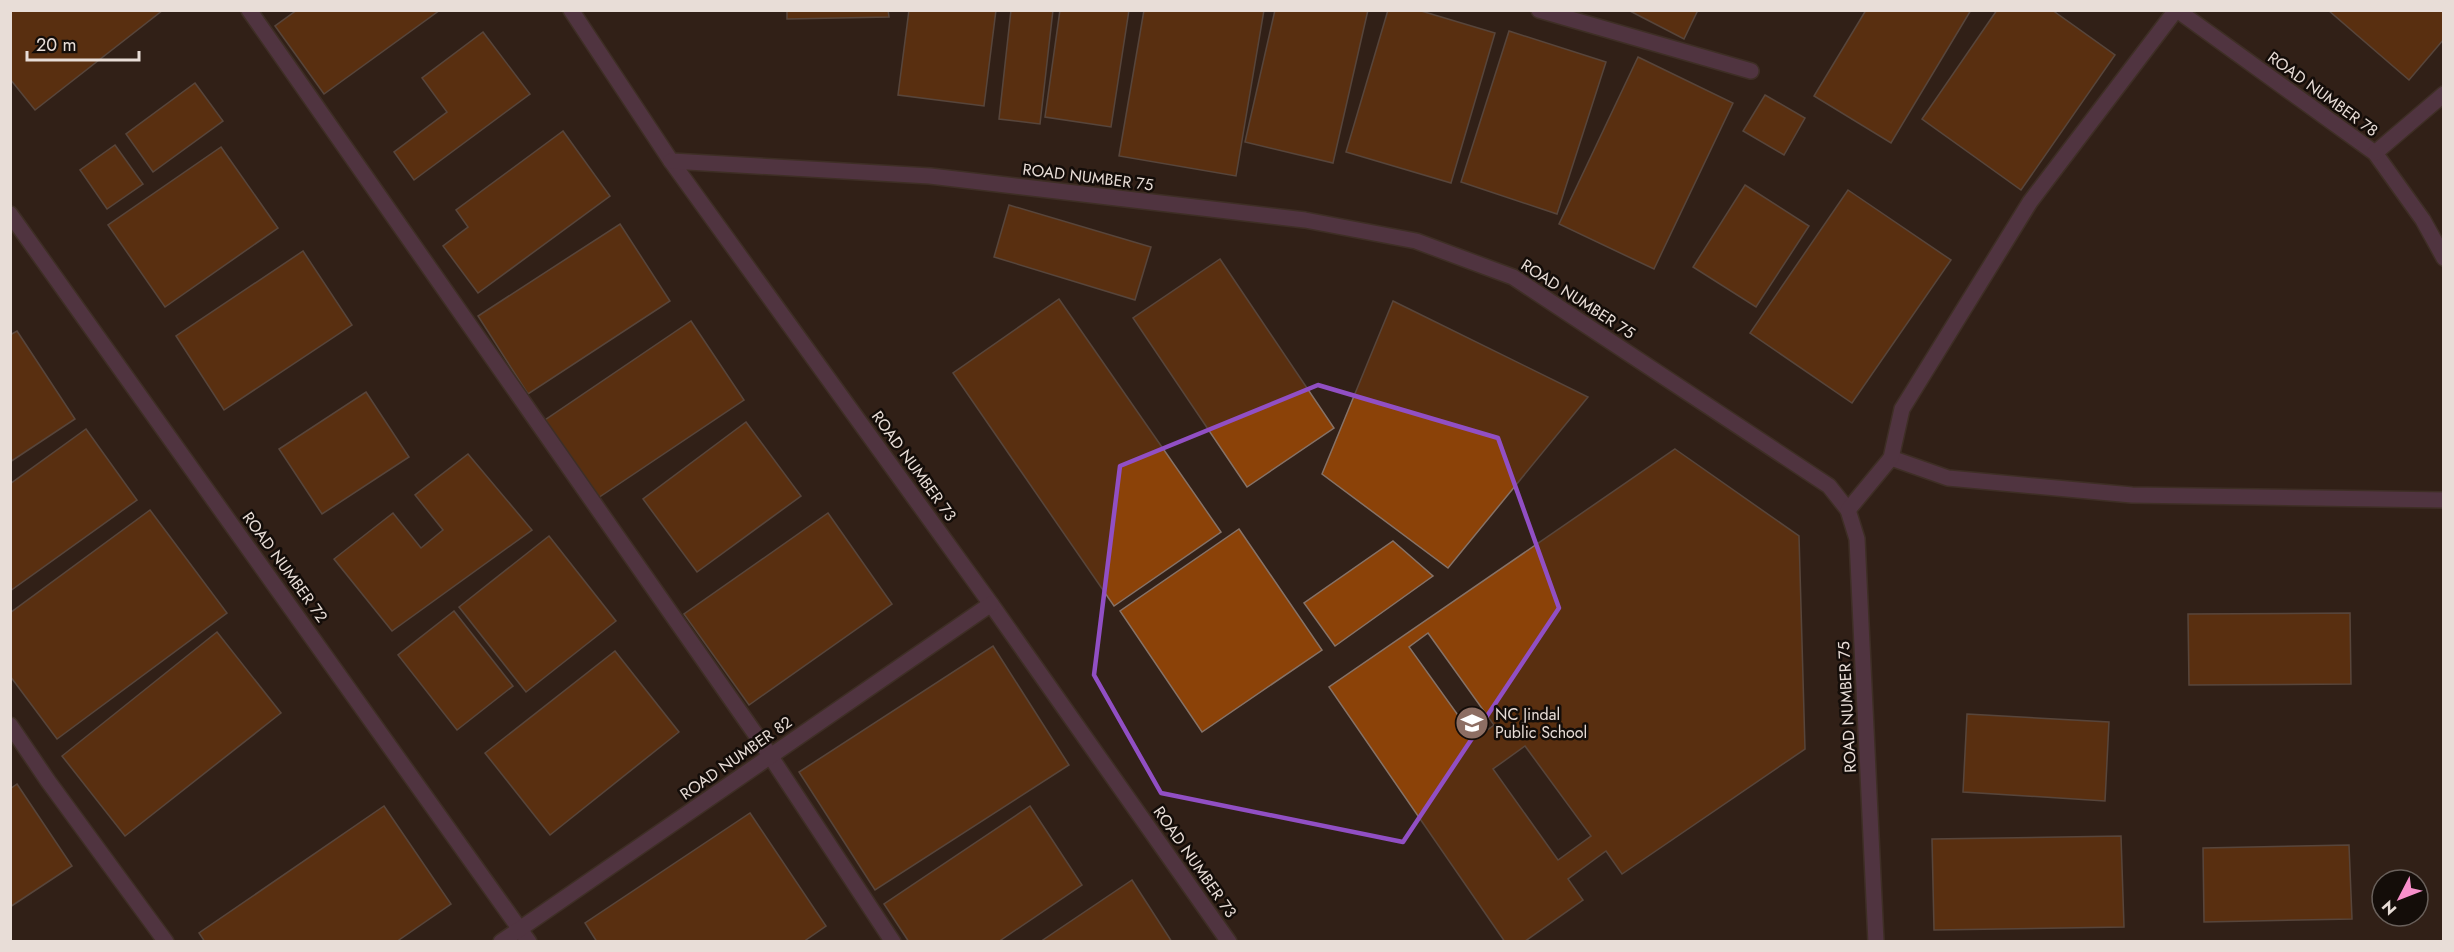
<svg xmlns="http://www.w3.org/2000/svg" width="2454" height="952" font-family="Jost,sans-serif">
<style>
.building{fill:#8b4208;stroke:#867267;stroke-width:1.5;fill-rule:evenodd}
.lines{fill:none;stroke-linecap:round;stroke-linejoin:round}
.service-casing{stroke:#4f3f37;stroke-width:18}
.minor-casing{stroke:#4f3f37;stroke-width:18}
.service{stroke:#774c71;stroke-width:15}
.minor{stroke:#774c71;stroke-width:15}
.marked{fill:none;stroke:#914fc4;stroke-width:4.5;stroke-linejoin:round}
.labels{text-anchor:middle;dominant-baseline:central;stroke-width:5;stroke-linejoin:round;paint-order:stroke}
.street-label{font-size:16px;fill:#e8ddd7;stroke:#140d09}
.poi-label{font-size:16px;fill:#e8ddd7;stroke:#140d09;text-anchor:start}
</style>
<rect width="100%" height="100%" fill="#322118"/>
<g class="building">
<path d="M10,10h153l-128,100 -25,-31z"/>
<path d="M297,10h143l-116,84 -49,-68z"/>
<path d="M787,10h101l1,7 -102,2z"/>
<path d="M909,10h87l-12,96 -86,-11z"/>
<path d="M1011,10h42l-13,114 -41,-5z"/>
<path d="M1060,10h69l-18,117 -66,-10z"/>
<path d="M1144,10h120l-28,166 -117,-20z"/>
<path d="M1275,10h93l-35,153 -88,-21z"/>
<path d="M1388,10h30l77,23 -44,150 -105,-31z"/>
<path d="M1628,10h70l-14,29z"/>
<path d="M1866,10h105l-80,133 -77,-47z"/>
<path d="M1997,10h55l63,45 -94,135 -99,-71z"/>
<path d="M2328,10h116v29l-35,41z"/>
<path d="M1509,31l97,31 -49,152 -96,-32z"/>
<path d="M483,32l47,62 -116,86 -20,-28 53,-40 -25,-34z"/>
<path d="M1638,57l95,46 -79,166 -95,-45z"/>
<path d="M195,83l28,38 -70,51 -27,-38z"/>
<path d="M1765,95l40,23 -21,37 -41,-24z"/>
<path d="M563,131l47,65 -132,97 -35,-47 25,-19 -12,-17z"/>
<path d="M115,145l28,39 -36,25 -27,-39z"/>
<path d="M221,147l57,81 -113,79 -57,-82z"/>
<path d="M1745,185l64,41 -53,81 -63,-40z"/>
<path d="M1848,190l103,70 -99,143 -102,-70z"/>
<path d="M1009,205l142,42 -16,53 -141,-43z"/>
<path d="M620,224l50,77 -142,93 -50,-78z"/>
<path d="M303,251l49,74 -128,85 -48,-74z"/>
<path d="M1220,259l114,169 -87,59 -114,-169z"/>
<path d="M1059,299l162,233 -107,74 -161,-233z"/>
<path d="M1393,301l195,96 -140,171 -126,-94z"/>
<path d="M691,321l53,79 -149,100 -53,-78z"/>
<path d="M17,331l58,88 -65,43v-127z"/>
<path d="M366,392l43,65 -87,57 -43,-65z"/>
<path d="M746,422l55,74 -104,76 -54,-73z"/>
<path d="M86,429l51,71 -127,91v-107z"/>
<path d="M1675,449l124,87 6,213 -183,125 -16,-23 -38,28 15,21 -59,42h-19l-176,-255zM1428,633l66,92 -19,14 -66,-92zM1525,746l66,90 -33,24 -65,-91z"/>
<path d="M468,454l64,76 -140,101 -58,-72 59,-46 28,35 22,-18 -28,-35z"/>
<path d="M150,510l77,103 -170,126 -47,-63v-63z"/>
<path d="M828,513l64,91 -143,101 -65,-91z"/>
<path d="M1239,529l83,121 -120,82 -82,-121z"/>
<path d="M549,536l67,85 -90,71 -67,-85z"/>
<path d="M1393,541l40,35 -98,70 -31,-43z"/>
<path d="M454,611l59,75 -56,44 -59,-75z"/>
<path d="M2350,613l1,71 -162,1 -1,-71z"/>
<path d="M217,632l64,81 -156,123 -63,-80z"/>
<path d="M993,646l76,119 -194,125 -76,-118z"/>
<path d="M615,651l64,81 -129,103 -65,-82z"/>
<path d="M1967,714l142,8 -4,79 -142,-9z"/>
<path d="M17,784l55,82 -62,41v-118z"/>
<path d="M384,806l67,98 -55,38h-191l-6,-9z"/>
<path d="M1030,806l52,79 -84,57h-89l-25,-38z"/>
<path d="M750,813l76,113 -23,16h-206l-12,-19z"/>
<path d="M2121,836l3,91 -190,3 -2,-91z"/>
<path d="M2349,845l3,74 -148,3 -1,-74z"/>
<path d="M1132,880l40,62h-132z"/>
</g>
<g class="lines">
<defs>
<path id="service" d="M1539,10l212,61"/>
<g id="minor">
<path d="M249,10l512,732 132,200"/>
<path d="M571,10l100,151 320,443 238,338"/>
<path d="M2177,10l198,143 48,67 21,38"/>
<path d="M2375,153l69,-59"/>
<path d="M671,161l259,15 375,44 111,21 97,36 316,209 19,24 9,29 19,403"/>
<path d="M10,214l519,728"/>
<path d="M1891,458l57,20 184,17 312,5"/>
<path d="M1848,510l43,-52 11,-49 128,-207 146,-192"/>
<path d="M10,725l38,56 118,161"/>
<path d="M501,942l490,-338"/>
</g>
</defs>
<use href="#service" class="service-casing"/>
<use href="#minor" class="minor-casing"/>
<use href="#service" class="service"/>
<use href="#minor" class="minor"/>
</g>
<path d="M0 0H2454V952H0ZM1318,385l180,53 61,170 -156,234 -242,-49 -67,-118 26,-209z" fill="#322118" fill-opacity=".55" fill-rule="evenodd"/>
<path class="marked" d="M1318,385l180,53 61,170 -156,234 -242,-49 -67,-118 26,-209z"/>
<defs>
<symbol id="school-disc" viewBox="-11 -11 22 22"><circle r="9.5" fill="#8d6e63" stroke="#140d09"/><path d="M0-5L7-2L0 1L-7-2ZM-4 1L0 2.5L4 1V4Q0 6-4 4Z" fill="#fff"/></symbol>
</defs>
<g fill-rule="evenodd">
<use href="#school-disc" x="1453" y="704" width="38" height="38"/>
</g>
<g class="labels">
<g class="street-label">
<text transform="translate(2323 94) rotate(36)">ROAD NUMBER 78</text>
<text transform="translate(1088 177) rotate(7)">ROAD NUMBER 75</text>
<text transform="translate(1578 299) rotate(33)">ROAD NUMBER 75</text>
<text transform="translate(914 466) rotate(54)">ROAD NUMBER 73</text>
<text transform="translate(285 567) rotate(54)">ROAD NUMBER 72</text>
<text transform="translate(1847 707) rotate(-93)">ROAD NUMBER 75</text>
<text transform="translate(736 758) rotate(-35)">ROAD NUMBER 82</text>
<text transform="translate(1195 862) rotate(55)">ROAD NUMBER 73</text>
</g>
<g class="poi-label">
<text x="1495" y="714">NC Jindal<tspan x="1495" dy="18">Public School</tspan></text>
</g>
</g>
<rect width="2454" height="952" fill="none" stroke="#e8ddd7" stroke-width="24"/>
<g transform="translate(2400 898) rotate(228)"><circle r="28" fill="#140d09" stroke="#69605b" stroke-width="1.5"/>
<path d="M0-4.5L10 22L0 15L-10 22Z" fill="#f890cb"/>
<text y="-9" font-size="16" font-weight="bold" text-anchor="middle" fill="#e8ddd7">N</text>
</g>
<path d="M27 51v9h112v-9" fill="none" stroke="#e8ddd7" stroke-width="3"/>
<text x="36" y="51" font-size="18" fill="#e8ddd7" stroke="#140d09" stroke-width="4.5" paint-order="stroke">20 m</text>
</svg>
